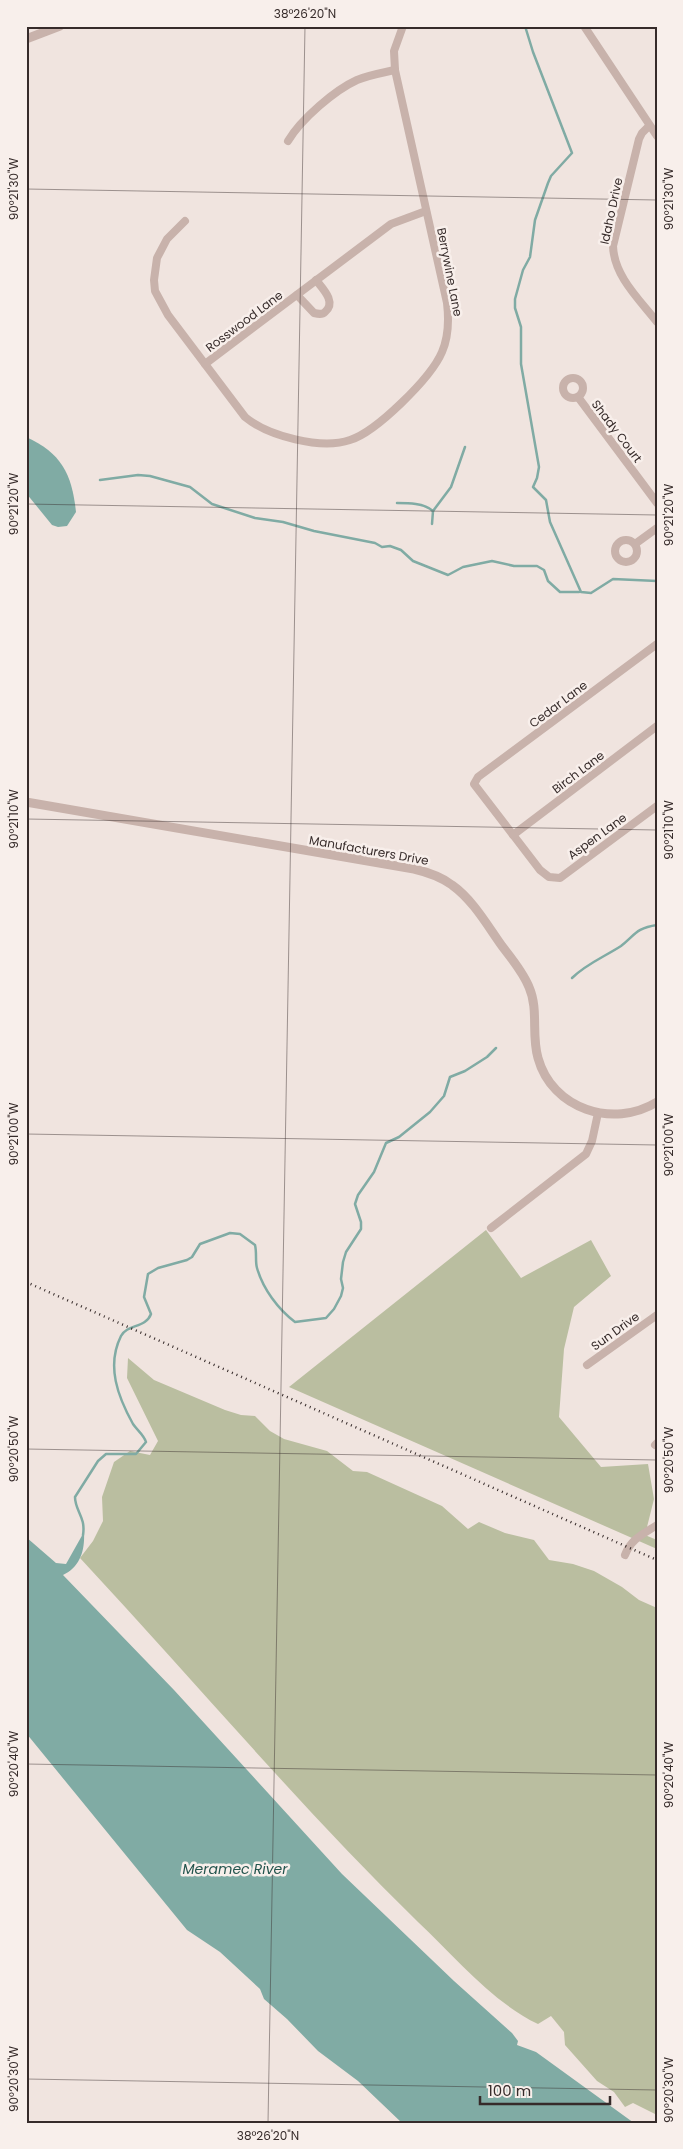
<svg xmlns="http://www.w3.org/2000/svg" width="683" height="2149" font-family="Poppins,sans-serif">
<style>
.green{fill:#babea0}
.water{fill:#80aba4}
.lines{fill:none;stroke-linecap:round;stroke-linejoin:round}
.stream{stroke:#80aba4;stroke-width:2.5}
.minor{stroke:#c8b2ab;stroke-width:8}
.tertiary{stroke:#c8b2ab;stroke-width:9}
.rail{stroke:#362b2a;stroke-width:2.5;stroke-dasharray:1 4;stroke-linecap:butt}
.ticks{fill:none;stroke:#362b2a;stroke-width:1;stroke-opacity:0.45}
.labels{text-anchor:middle;dominant-baseline:central;stroke-width:5;stroke-linejoin:round;paint-order:stroke}
.street-label{font-size:12px;fill:#362b2a;stroke:#f8efeb}
.water-label{font-size:14px;font-style:italic;fill:#23544d;stroke:#f8efeb}
.neatline{fill:none;stroke:#362b2a;stroke-width:2}
.ticks-label{font-size:12px;text-anchor:middle;fill:#362b2a}
</style>
<rect width="100%" height="100%" fill="#f0e4df"/>
<g class="green">
<path d="M486,1230l35,48 70,-38 20,36 -37,31 -10,42 -5,68 42,50 47,-3 6,35 -9,36 12,5v9l-368,-162z"/>
<path d="M128,1358l26,22 71,30 16,5 14,1 15,15 14,8 43,12 26,20 14,1 75,34 26,23 11,-7 26,11 29,7 15,20 24,4 21,7 28,16 17,13 18,8v507l-24,-12 -8,4 -11,-15 -17,-11 -32,-36 -1,-13 -13,-16 -13,8c-46,-22 -83,-67 -120,-102 -119,-116 -225,-243 -338,-364l13,-17 10,-20 -1,-24 12,-35 16,-11 20,4 8,-14 -31,-63z"/>
</g>
<g class="water">
<path d="M26,437c36,16 46,38 50,75l-9,14 -9,1 -6,-2 -26,-32z"/>
<path d="M84,1532c1,19 -4,35 -21,43l111,115 168,184 112,107 58,52 6,8 -1,4 19,7 98,71h-232l-44,-42 -40,-30 -31,-32 -23,-20 -4,-10 -40,-37 -33,-22 -161,-197v-196l30,26 10,1z"/>
</g>
<g class="lines">
<g class="stream">
<path d="M525,26l8,26 39,101 -21,23 -3,7 -13,37 -5,37 -7,13 -8,29v9l6,19v37l18,103 -2,11 -4,9 13,13 4,22 31,70 10,1 22,-14 44,2"/>
<path d="M100,480l38,-5 12,1 40,11 22,17 43,14 28,4 31,9 61,12 7,4 8,-1 11,4 12,11 35,14 15,-8 29,-6 22,5h23l7,4 4,11 12,11h19"/>
<path d="M397,503c11,0 27,0 36,8"/>
<path d="M432,524l1,-13 18,-24 14,-40"/>
<path d="M572,978c14,-14 32,-21 49,-32 14,-11 15,-18 36,-21"/>
<path d="M83,1535c3,-18 -8,-24 -8,-38l23,-36 8,-7h30l10,-12c-2,-7 -9,-12 -13,-18 -15,-27 -27,-58 -12,-88 6,-12 25,-8 30,-22l-7,-17 4,-23 10,-6 29,-8 5,-3 8,-13 30,-11 10,1 15,11c2,8 0,16 2,23 6,21 21,41 38,54l31,-4 8,-9 7,-13 2,-8 -2,-9 2,-17 3,-10 15,-23v-7l-6,-18 3,-9 16,-23 12,-29 13,-6 31,-25 14,-16 6,-19 15,-6 22,-14 9,-9"/>
</g>
<g class="minor">
<path d="M584,26l73,110"/>
<path d="M649,126l-7,7 -3,6 -26,107c1,30 26,53 44,76"/>
<path d="M288,141c13,-22 47,-51 69,-61 12,-5 25,-7 38,-10"/>
<path d="M185,221l-18,18 -10,19 -3,22 1,11 13,24 77,102c23,19 76,33 105,23 26,-8 81,-62 92,-88 7,-16 7,-32 5,-49l-52,-233 -1,-19 9,-25"/>
<path d="M297,295l17,18c4,1 8,2 11,-1 12,-10 -3,-24 -9,-32"/>
<path d="M205,364l186,-140 35,-13"/>
<circle cx="573" cy="388" r="10"/>
<path d="M578,397l79,106"/>
<circle cx="626" cy="551" r="11"/>
<path d="M635,544l22,-16"/>
<path d="M657,644l-179,133 -4,7 66,86 9,7 11,1 97,-72"/>
<path d="M513,835l144,-109"/>
<path d="M414,869l1,-11"/>
<path d="M491,1228l95,-74 6,-13 6,-28"/>
<path d="M587,1365l70,-50"/>
<path d="M655,1445l2,-2"/>
<path d="M625,1555c6,-16 18,-21 32,-30"/>
</g>
<g class="tertiary">
<path d="M26,39l34,-13"/>
<path d="M26,802l388,67c13,3 26,7 38,16 21,15 35,40 50,61 10,13 21,26 27,41 10,23 2,47 9,71 14,51 75,71 119,44"/>
</g>
<path class="rail" d="M26,1282l631,278"/>
</g>
<path class="ticks" d="M26,189l631,11M26,504l631,11M26,819l631,11M26,1134l631,11M26,1449l631,11M26,1764l631,11M26,2079l631,11M268,2123l37,-2097"/>
<g class="labels">
<g class="street-label">
<text transform="translate(611 211) rotate(-78)">Idaho Drive</text>
<text transform="translate(450 272) rotate(79)">Berrywine Lane</text>
<text transform="translate(244 321) rotate(-37)">Rosswood Lane</text>
<text transform="translate(617 431) rotate(53)">Shady Court</text>
<text transform="translate(558 704) rotate(-37)">Cedar Lane</text>
<text transform="translate(578 772) rotate(-37)">Birch Lane</text>
<text transform="translate(597 836) rotate(-36)">Aspen Lane</text>
<text transform="translate(369 850) rotate(10)">Manufacturers Drive</text>
<text transform="translate(615 1331) rotate(-36)">Sun Drive</text>
</g>
<g class="water-label">
<text x="235" y="1869">Meramec River</text>
</g>
</g>
<rect width="683" height="2149" fill="none" stroke="#f8efeb" stroke-width="55"/>
<path d="M480 2096v8h130v-8" fill="none" stroke="#362b2a" stroke-width="2.5"/>
<text x="488" y="2096" font-size="15" fill="#362b2a" stroke="#f8efeb" stroke-width="4" paint-order="stroke">100 m</text>
<rect x="28" y="28" width="628" height="2094" class="neatline"/>
<g class="ticks-label">
<text x="305" y="18">38°26'20"N</text>
<text transform="translate(14 189) rotate(-90)" y="4">90°21'30"W</text>
<text transform="translate(669 199) rotate(-90)" y="4">90°21'30"W</text>
<text transform="translate(14 504) rotate(-90)" y="4">90°21'20"W</text>
<text transform="translate(669 515) rotate(-90)" y="4">90°21'20"W</text>
<text transform="translate(14 819) rotate(-90)" y="4">90°21'10"W</text>
<text transform="translate(669 830) rotate(-90)" y="4">90°21'10"W</text>
<text transform="translate(14 1134) rotate(-90)" y="4">90°21'00"W</text>
<text transform="translate(669 1145) rotate(-90)" y="4">90°21'00"W</text>
<text transform="translate(14 1449) rotate(-90)" y="4">90°20'50"W</text>
<text transform="translate(669 1460) rotate(-90)" y="4">90°20'50"W</text>
<text transform="translate(14 1764) rotate(-90)" y="4">90°20'40"W</text>
<text transform="translate(669 1775) rotate(-90)" y="4">90°20'40"W</text>
<text transform="translate(14 2079) rotate(-90)" y="4">90°20'30"W</text>
<text transform="translate(669 2090) rotate(-90)" y="4">90°20'30"W</text>
<text x="268" y="2140">38°26'20"N</text>
</g>
</svg>
